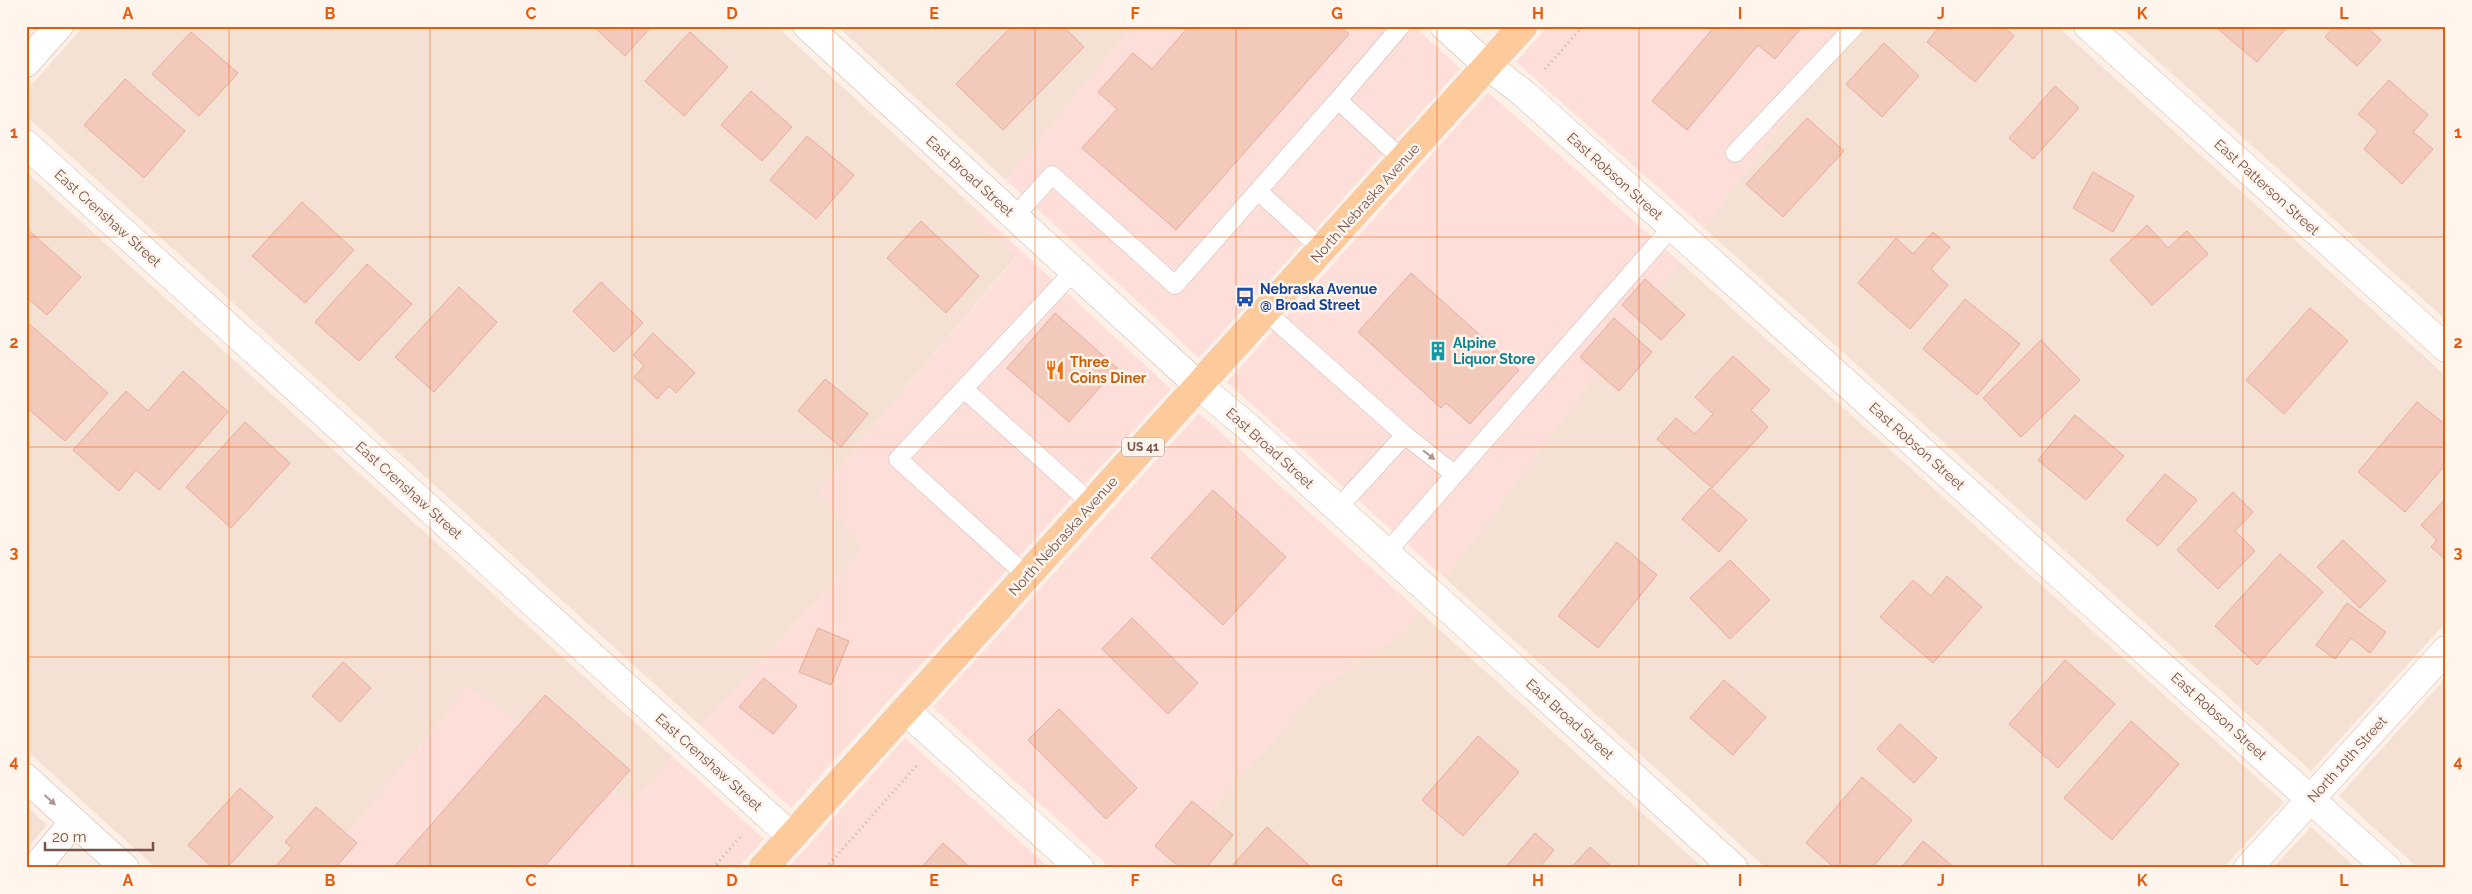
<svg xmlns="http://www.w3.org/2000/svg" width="2472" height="894" font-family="Raleway,sans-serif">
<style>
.residential{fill:#f5e1d4}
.commercial{fill:#feded9}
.building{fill:#f3c9bc;stroke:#e7ac9c}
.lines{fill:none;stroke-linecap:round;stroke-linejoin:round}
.service-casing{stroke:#d1b8ad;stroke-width:19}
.minor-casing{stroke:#d1b8ad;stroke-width:29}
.tertiary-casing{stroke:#d1b8ad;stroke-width:29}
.primary-casing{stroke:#d9cfcc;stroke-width:29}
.path{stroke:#d9ac9f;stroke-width:3;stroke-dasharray:1 4;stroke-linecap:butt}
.service{stroke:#fff;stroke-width:18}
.minor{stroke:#fff;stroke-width:28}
.tertiary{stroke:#fff;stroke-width:28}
.primary{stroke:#fdca9c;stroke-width:28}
.oneway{fill:#ad9792}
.grid{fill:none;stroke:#e8590c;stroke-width:1;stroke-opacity:0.55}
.labels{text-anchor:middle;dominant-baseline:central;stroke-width:5;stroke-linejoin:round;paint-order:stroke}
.shield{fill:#fff5ed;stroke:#a0837a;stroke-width:1}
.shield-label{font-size:12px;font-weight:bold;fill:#775249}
.street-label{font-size:14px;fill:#775249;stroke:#fff5ed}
.transit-label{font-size:14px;font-weight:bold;fill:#164399;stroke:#fff5ed;text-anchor:start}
.culture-label{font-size:14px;font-weight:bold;fill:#0d838f;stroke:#fff5ed;text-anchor:start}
.food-label{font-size:14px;font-weight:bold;fill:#c56008;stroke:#fff5ed;text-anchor:start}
.neatline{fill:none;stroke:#e8590c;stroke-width:2}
.grid-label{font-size:16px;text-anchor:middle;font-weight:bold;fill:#e8590c}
</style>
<rect width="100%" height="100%" fill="#fdf0e6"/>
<g class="residential">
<path d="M84,26h692l203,186 -4,6 42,37 -198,236 44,58 -162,177 -675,-610v-25z"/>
<path d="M837,26h295l-126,154z"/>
<path d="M1854,26h203l389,350v246l-135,149 -607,-543z"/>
<path d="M2119,26h327v294z"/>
<path d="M26,172l647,585 -43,46 -162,-116 -149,181h-163l-130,-118z"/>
<path d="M1680,262l604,540 -61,66h-457l-321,-290z"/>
<path d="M1420,612l283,256h-546l14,-12 146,-166 87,-57z"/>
<path d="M2446,678v190h-28l-79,-72z"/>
<path d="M26,806l21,19 -21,25z"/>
<path d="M2311,827l45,41h-83z"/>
</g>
<g class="commercial">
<path d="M1132,26h282l46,43 -261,289 -193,-178z"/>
<path d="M1548,26h306l-150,202 -188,-166z"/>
<path d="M1488,92l192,170 -235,316 -218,-196z"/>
<path d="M979,212l192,177 -380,419 -90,-82 162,-177 -44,-58 198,-235 -43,-38z"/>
<path d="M1199,413l221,199 -16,21 -87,57 -146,166 -14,12h-46l-178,-161z"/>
<path d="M468,687l162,116 43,-46 91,82 -26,29h-419z"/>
<path d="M905,738l144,130h-261z"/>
</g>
<g class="building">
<path d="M593,26h59l-27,30z"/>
<path d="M1012,26h51l21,21 -81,83 -47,-46z"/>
<path d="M1189,26h151l9,8 -173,196 -94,-82 35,-39 -19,-17 35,-39 19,16z"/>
<path d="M1715,26h88l-28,33 -17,-14 -71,85 -35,-29z"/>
<path d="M1940,26h63l11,10 -39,46 -48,-40z"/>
<path d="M2219,26h69l-31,36 -40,-34z"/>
<path d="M2335,26h31l15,14 -24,26 -32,-29z"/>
<path d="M191,32l47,41 -39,43 -47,-42z"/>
<path d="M690,32l38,35 -44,49 -39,-35z"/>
<path d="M1884,43l35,33 -37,41 -36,-33z"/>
<path d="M125,79l60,52 -41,47 -60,-53z"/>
<path d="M2389,80l39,35 -15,17 20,17 -31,35 -38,-35 14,-18 -20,-17z"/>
<path d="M2055,86l24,22 -46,51 -24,-21z"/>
<path d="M751,91l41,36 -30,34 -41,-36z"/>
<path d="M1807,118l37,33 -61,66 -37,-33z"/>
<path d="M807,136l47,39 -38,44 -46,-39z"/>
<path d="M2093,172l41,24 -21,36 -40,-24z"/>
<path d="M302,202l52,48 -49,53 -53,-47z"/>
<path d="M921,221l58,55 -33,37 -59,-55z"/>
<path d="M2147,225l21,23 19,-17 21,23 -56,51 -42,-45z"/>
<path d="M26,228l55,49 -34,38 -21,-18z"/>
<path d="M1933,232l17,15 -19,22 17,16 -38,44 -52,-46 38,-45 17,16z"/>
<path d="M367,264l45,40 -53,57 -44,-39z"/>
<path d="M1411,273l108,97 -49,54 -24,-21 -5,5 -83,-76z"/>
<path d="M1645,279l40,36 -24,25 -39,-35z"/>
<path d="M601,282l42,41 -29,29 -41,-41z"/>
<path d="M459,287l38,35 -63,70 -39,-35z"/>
<path d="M1965,299l55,45 -43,51 -54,-46z"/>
<path d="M2310,308l38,33 -64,73 -38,-34z"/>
<path d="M1055,313l62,55 -48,54 -62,-54z"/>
<path d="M1614,318l38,34 -33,39 -39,-34z"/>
<path d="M27,322l81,71 -43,48 -39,-34z"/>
<path d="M653,333l42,40 -19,20 -7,-7 -12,13 -23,-22 10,-11 -11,-11z"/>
<path d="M2041,340l39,40 -59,57 -38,-39z"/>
<path d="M1733,356l37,34 -19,20 17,17 -56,61 -55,-49 19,-21 19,16 18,-20 -18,-17z"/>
<path d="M183,371l45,41 -69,78 -23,-20 -17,21 -46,-41 53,-59 22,20z"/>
<path d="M825,379l43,35 -27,33 -43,-36z"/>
<path d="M2417,402l29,23v39l-41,48 -47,-40z"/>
<path d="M2075,415l49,41 -38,44 -48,-40z"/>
<path d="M245,422l45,41 -59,65 -45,-41z"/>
<path d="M2165,474l32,26 -39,46 -32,-26z"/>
<path d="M1710,488l37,32 -28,32 -37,-33z"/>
<path d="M1213,490l73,67 -63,68 -72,-67z"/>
<path d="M2233,492l20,20 -18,19 20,20 -37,38 -41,-39z"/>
<path d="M2446,498v62l-15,-13 6,-7 -16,-15z"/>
<path d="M2343,540l43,41 -26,27 -43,-41z"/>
<path d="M1617,542l40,33 -59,73 -40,-32z"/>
<path d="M2280,554l43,38 -66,73 -42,-39z"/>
<path d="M1730,560l40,40 -40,39 -40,-41z"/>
<path d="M1947,576l35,31 -49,56 -53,-46 33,-37 18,16z"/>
<path d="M2347,603l39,29 -16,21 -19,-15 -16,21 -19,-14z"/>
<path d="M1132,618l66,65 -30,31 -66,-65z"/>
<path d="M818,628l31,13 -18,44 -32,-13z"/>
<path d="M2065,660l50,44 -57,64 -49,-44z"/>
<path d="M343,662l28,26 -31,34 -28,-26z"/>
<path d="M764,678l33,28 -24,28 -34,-27z"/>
<path d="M1724,680l42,37 -33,38 -43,-37z"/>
<path d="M545,695l85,75 -87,98h-150z"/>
<path d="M1059,709l78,79 -31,31 -78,-79z"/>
<path d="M2131,721l48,43 -67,76 -48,-42z"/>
<path d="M1900,724l37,34 -23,25 -37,-34z"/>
<path d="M1478,736l41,36 -56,64 -41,-36z"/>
<path d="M1862,777l50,43 -40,48h-37l-29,-25z"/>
<path d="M240,788l33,29 -46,51h-14l-25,-23z"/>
<path d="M1192,801l41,34 -27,33h-26l-25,-22z"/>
<path d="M316,807l41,36 -22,25h-61l18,-20 -7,-6z"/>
<path d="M1267,827l44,40 -81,1z"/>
<path d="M1535,833l19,17 -15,18h-34z"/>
<path d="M1923,841l32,27h-54z"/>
<path d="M943,843l28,25h-50z"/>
<path d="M1590,847l23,21h-42z"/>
</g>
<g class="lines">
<defs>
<g id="service">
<path d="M1338,100l63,-74"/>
<path d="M1735,153l120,-127"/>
<path d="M1258,191l64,58"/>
<path d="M1015,216l37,-41 123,110 163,-185 65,60"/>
<path d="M1266,312l139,123 -68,74"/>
<path d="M964,389l128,115"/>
<path d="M1405,435l49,39"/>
<path d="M1386,553l286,-326"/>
<path d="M1027,576l-129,-117 176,-188"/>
</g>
<g id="minor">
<path d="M1444,26l44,40 35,27 864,775"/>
<path d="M2088,26l358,322"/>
<path d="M26,63l33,-37"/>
<path d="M26,144l765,692"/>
<path d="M1199,386l49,41 486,441"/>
<path d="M905,710l175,158"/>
<path d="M26,778l99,90"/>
<path d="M35,868l39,-46"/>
<path d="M2248,868l198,-218"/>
</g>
<path id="tertiary" d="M807,26l392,360"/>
<path id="primary" d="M763,868l760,-842"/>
</defs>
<use href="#service" class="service-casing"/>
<use href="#minor" class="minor-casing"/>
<use href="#tertiary" class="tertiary-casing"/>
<use href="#primary" class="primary-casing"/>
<g class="path">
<path d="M1545,69l38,-43"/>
<path d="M713,868l28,-32"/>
<path d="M826,868l91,-103"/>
</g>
<use href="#service" class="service"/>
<use href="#minor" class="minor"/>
<use href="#tertiary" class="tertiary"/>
<use href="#primary" class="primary"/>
</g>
<defs><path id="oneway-solid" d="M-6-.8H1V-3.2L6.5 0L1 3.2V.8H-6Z" transform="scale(1.25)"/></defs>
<g class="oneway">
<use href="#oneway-solid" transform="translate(1429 455) rotate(38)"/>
<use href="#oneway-solid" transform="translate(50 800) rotate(42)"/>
</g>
<path class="grid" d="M229,26v842M430,26v842M632,26v842M833,26v842M1035,26v842M1236,26v842M1437,26v842M1639,26v842M1840,26v842M2042,26v842M2243,26v842M26,237h2420M26,447h2420M26,657h2420"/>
<defs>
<symbol id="bus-bare" viewBox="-9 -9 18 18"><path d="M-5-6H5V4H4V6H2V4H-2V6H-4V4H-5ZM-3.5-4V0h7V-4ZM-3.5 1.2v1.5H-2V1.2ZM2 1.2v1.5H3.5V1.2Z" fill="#1a4fb4" stroke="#fff5ed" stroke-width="2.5" paint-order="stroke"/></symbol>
<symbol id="building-bare" viewBox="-9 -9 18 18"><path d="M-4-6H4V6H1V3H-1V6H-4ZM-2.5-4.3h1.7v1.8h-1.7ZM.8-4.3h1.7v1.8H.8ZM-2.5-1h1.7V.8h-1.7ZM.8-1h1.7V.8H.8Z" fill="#0f9aa8" stroke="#fff5ed" stroke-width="2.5" paint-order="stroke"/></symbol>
<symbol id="restaurant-bare" viewBox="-9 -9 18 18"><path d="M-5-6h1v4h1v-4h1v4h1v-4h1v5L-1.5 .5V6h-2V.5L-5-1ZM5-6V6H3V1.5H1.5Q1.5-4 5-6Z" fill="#e8710a" stroke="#fff5ed" stroke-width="2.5" paint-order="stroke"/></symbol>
</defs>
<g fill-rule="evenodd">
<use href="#bus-bare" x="1231" y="283" width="28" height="28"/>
<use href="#building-bare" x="1424" y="337" width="28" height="28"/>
<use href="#restaurant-bare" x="1041" y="356" width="28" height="28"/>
</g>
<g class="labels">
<rect class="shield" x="1122" y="437.5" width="42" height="19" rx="4"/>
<g class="shield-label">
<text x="1143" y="447">US 41</text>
</g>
<g class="street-label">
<text transform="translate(970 176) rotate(42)">East Broad Street</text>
<text transform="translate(1615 176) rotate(42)">East Robson Street</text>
<text transform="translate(2267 187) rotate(42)">East Patterson Street</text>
<text transform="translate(1365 203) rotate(-48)">North Nebraska Avenue</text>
<text transform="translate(108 218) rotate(42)">East Crenshaw Street</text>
<text transform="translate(1917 446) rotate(42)">East Robson Street</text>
<text transform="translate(1270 448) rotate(42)">East Broad Street</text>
<text transform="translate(409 490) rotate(42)">East Crenshaw Street</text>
<text transform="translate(1063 536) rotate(-48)">North Nebraska Avenue</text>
<text transform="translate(2219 716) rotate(42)">East Robson Street</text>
<text transform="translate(1570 719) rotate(42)">East Broad Street</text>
<text transform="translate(2347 759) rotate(-48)">North 10th Street</text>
<text transform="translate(709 762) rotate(42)">East Crenshaw Street</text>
</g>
<g class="transit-label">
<text x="1260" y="289">Nebraska Avenue<tspan x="1260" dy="16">@ Broad Street</tspan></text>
</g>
<g class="culture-label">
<text x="1453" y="343">Alpine<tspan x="1453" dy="16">Liquor Store</tspan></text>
</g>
<g class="food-label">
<text x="1070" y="362">Three<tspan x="1070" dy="16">Coins Diner</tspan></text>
</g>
</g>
<rect width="2472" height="894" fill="none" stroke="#fff5ed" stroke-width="55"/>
<path d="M45 842v8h108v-8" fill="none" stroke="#775249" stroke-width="2.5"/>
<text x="52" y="842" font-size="15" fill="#775249" stroke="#fff5ed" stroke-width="4" paint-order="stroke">20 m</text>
<rect x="28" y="28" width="2416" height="838" class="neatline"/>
<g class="grid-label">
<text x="128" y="19">A</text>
<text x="330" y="19">B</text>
<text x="531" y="19">C</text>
<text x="732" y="19">D</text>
<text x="934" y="19">E</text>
<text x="1135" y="19">F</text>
<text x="1337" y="19">G</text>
<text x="1538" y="19">H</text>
<text x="1740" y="19">I</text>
<text x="1941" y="19">J</text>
<text x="2142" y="19">K</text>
<text x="2344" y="19">L</text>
<text x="14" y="138">1</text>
<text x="2458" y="138">1</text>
<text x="14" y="348">2</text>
<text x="2458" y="348">2</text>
<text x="14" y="558">3</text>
<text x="2458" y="558">3</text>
<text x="14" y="767">4</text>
<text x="2458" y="767">4</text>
<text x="128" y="886">A</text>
<text x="330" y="886">B</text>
<text x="531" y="886">C</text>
<text x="732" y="886">D</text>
<text x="934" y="886">E</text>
<text x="1135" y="886">F</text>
<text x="1337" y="886">G</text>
<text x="1538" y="886">H</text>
<text x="1740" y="886">I</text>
<text x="1941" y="886">J</text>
<text x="2142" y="886">K</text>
<text x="2344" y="886">L</text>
</g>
</svg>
